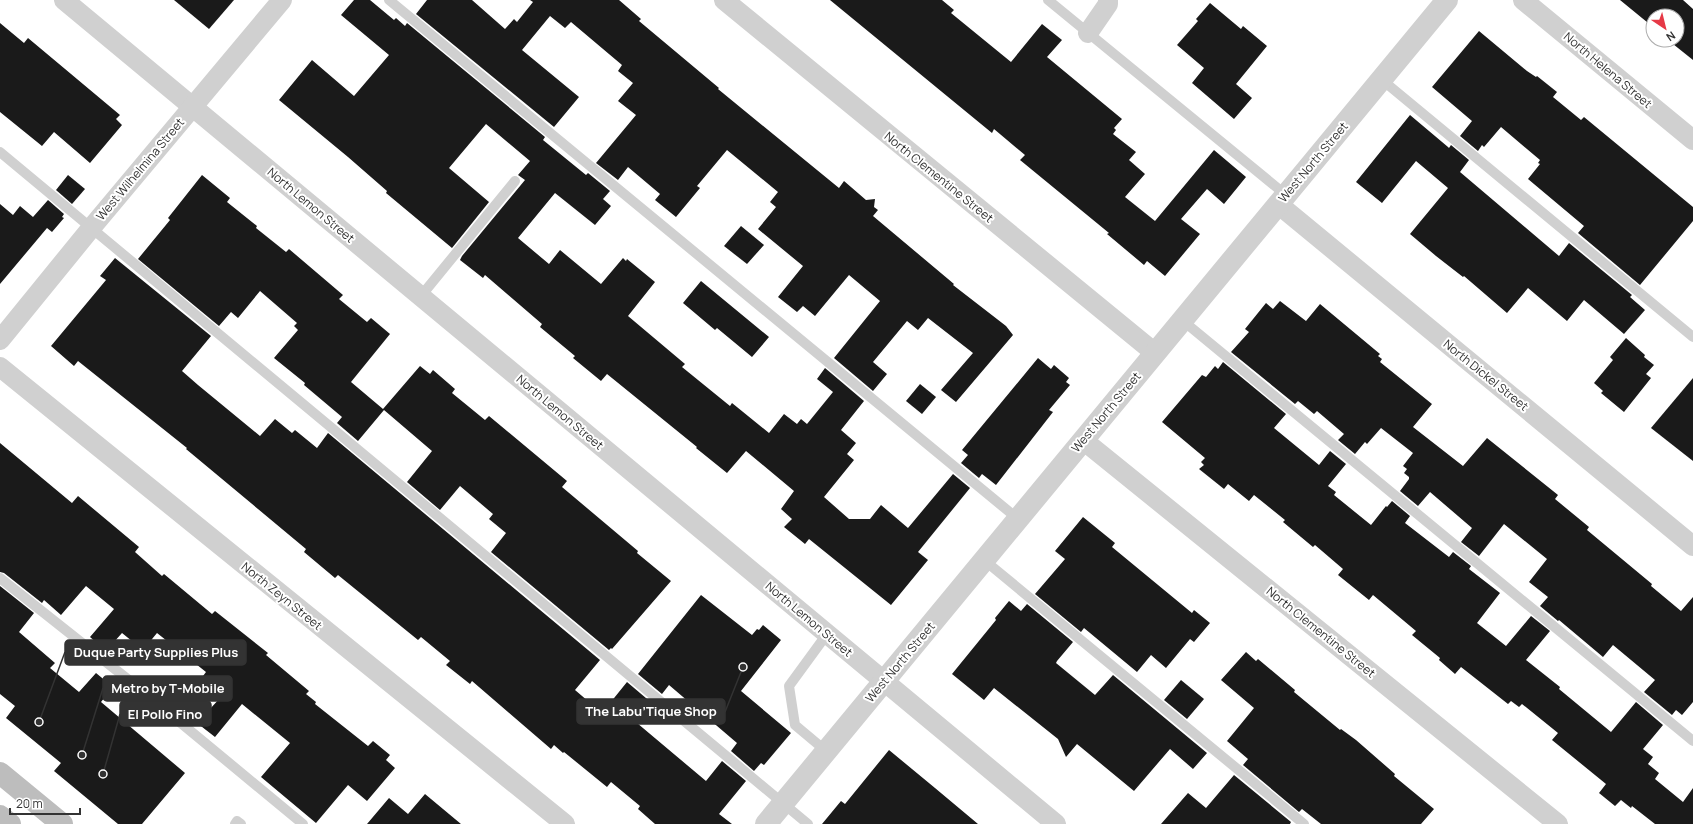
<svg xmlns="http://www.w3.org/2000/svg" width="1693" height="824" font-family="Manrope,sans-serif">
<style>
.building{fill:#1a1a1a}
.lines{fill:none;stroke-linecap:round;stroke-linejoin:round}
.service{stroke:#d0d0d0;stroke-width:10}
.minor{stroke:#d0d0d0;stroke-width:20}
.tertiary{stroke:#d0d0d0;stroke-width:22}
.secondary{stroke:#bdbdbd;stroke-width:22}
.labels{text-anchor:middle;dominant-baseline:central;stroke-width:4;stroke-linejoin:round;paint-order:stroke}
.street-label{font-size:12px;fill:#333;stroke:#fff}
.leader{fill:none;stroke:#333;stroke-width:1.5}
.callout-dot{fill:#333;stroke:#fff;stroke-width:1.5}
.callout{fill:#333;stroke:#333;stroke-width:1.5}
.callout-label{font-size:13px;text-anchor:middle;font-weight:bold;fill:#fff}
</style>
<rect width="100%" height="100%" fill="#fff"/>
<g class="building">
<path d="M174,0h60l-25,29z"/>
<path d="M354,0h16l24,20 2,-2 9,8 2,-3 138,114 -2,3 43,35 2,-2 22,18 -7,8 8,7 -16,19 -40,-32 -37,45 31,26 11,-14 41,34 22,-26 3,3 1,-2 28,23 -27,34 57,48 -3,3 48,39 2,-3 37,30 15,-19 13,10 4,-5 6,5 26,-32 -16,-13 8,-11 39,33 -23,29 15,13 -9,11 7,6 -30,37 25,22h21l11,-14 27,23 45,-54 17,14 -52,64 10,8 -37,45 -82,-66 -4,5 -21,-17 8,-8 -11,-10 13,-18 -48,-40 -19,22 -31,-25 1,-1 -90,-73 -6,7 -28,-23 2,-2 -35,-29 2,-3 -57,-49 -2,3 -23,-18 2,-4 63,-76 -7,-5 12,-14 -44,-37 -37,44 40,34 -37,46 -66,-55 1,-2 -39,-34 -69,-57 33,-40 42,36 35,-41 -48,-40z"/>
<path d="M427,0h45l33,29 9,-10 3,3 16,-20 -3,-2h89l22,19 -2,2 80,67 -1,1 121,99 5,-7 22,19 9,-1 -1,8 4,3 -5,6 81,68 -1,1 53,41 7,9 -57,67 -15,-12 32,-37 -45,-35 -10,12 -11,-9 -34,41 14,12 -14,17 -39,-33 46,-57 -31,-26 -34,41 -12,-10 -6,6 -19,-15 25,-31 -45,-37 18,-22 -6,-5 8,-10 -51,-42 -30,36 3,2 -24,29 -21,-17 5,-6 -32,-27 -10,13 -22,-17 40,-48 -18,-14 15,-18 -15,-12 4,-6 -51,-43 -6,6 -15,-12 -28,34 57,47 -25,30 -138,-113z"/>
<path d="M830,0h112l12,10 -3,3 60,49 31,-38 20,16 -15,17 75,62 -8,9 2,2 -3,4 23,18 -7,8 16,14 -20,23 30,24 59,-71 32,27 -22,27 -17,-15 -26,30 19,15 -35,42 -18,-15 -3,4 -37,-31 2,-1 -89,-73 5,-5 -31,-26 -2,4z"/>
<path d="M1620,0h63l10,9v51l-25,-20h9v-24h-24v11z"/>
<path d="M1210,3l31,26 2,-3 24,20 -31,38 16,14 -18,21 -42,-36 12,-15 -27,-23 21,-24 -2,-2z"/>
<path d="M0,23l24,20 4,-5 92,77 -4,4 6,6 -32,38 -36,-31 -12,14 -42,-34z"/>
<path d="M1479,31l48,40 9,6 1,-1 20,16 -4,5 28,23 3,-3 109,90v14l-53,64 -62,-52 6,-7 -56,-47 12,-15 -2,-1 2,-3 -39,-33 -17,20 -2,-2 -4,6 -18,-15 12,-15 -40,-34z"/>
<path d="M1410,115l38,32 1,1 2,-3 18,15 -9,12 99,84 10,-13 63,52 -2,2 15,13 -21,24 -40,-34 -17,21 -39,-33 -21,25 -43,-37 -1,1 -27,-21 -26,-22 38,-46 -32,-27 -34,42 -26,-21z"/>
<path d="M68,175l17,14 -13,15 -16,-14z"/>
<path d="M202,175l28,23 -3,4 30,24 -1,2 30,24 3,-3 54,46 -4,4 28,23 4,-4 19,16 -39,48 32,27 37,-43 10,8 3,-4 22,19 -3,4 33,27 4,-4 78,65 -5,6 76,64 -1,2 34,28 -59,68 -1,-1 -2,2 -118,-98 15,-19 -17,-14 4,-5 -33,-28 -20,24 -33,-28 25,-31 -48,-41 -26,31 -21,-18 5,-6 -38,-32 1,-2 -31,-25 24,-28 -4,-4 3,-3 -37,-32 -22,27 -7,-6 -12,14 -81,-67 32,-39 -2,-2z"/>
<path d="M48,200l16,14 -2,3 2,1 -12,14 -5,-4 -47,56v-80l13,11 7,-9 13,11z"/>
<path d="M741,226l23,19 -17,19 -23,-18z"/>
<path d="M115,258l96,78 -29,35 16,14 62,51 15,-17 17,14 3,-3 22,18 11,-15 272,227 -25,30 27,23 25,-31 26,22 -16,19 69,58 16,-20 24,20 -27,33 13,10h-77l-17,-15 2,-3 -29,-24 -4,5 -43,-35 -1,1 -9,-8 -3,4 -79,-68 -2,3 -24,-19 4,-4 -29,-24 -3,3 -80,-65 -3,3 -31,-26 2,-3 -120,-100 1,-1 -99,-79 -10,-8 -4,5 -23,-20 55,-66 -6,-4z"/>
<path d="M701,281l68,56 -17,20 -35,-29 -2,2 -32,-27z"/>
<path d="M1280,301l26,20 14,-17 60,50 -2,2 4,3 -2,3 52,42 -19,23 50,39 24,-28 71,57 -3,4 34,28 -2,3 65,54 -1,2 30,25 12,-14v105l-11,13 -6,-5 -4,5 -28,-23 11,-12 -42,-35 -10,12 -44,-37 -1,1 -18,-15 8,-9 -19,-15 18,-23 -43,-35 -25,32 -18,-14 11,-14 -42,-36 -12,14 -18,-15 9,-12v-2l-5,-4 3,-4 -4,-3 10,-13 -32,-25 -14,16 -2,-2 -10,12 -17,-14 6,-6 -27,-23 -3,3 -16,-13 -3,3 -64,-52 18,-20 -4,-3 21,-26 7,6z"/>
<path d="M1626,338l19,17 -1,2 10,8 -8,9 5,4 -27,34 -23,-19 2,-2 -9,-8 19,-23 -3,-3z"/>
<path d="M1038,358l13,11 3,-4 15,13 -3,4 4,3 -21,25 4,2 -57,73 -14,-11 -3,4 -18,-15 7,-8 -6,-5z"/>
<path d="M1223,362l63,52 -12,14 45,37 11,-14 16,13 -18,22 8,6 -2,3 37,30 15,-19 1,1 5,-6 18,15 -5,7 44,34 4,-5 18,14 -2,3 31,24 -23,30 29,23 25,-30 19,15 -24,29 34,27 -1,2 52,43 25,-30 27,23 -20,24 10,8 -5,7 11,9 -4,6 28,23 10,-14v36h-38l-23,-18 -1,2 -10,-8 -6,6 -16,-13 7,-9 -54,-44 6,-7 -36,-29 -3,3 -8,-6 -3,3 -47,-37 -6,7 -16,-14 1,-2 -28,-23 4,-4 -43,-36 -4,5 -31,-25 5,-6 -28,-24 -2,2 -30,-25 2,-2 -31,-25 -5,6 -21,-17 -4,5 -25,-20 5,-4 -3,-3 4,-4 -43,-36 40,-47 4,2 9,-11 3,3z"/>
<path d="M1693,378v83l-42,-33z"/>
<path d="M920,384l16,13 -14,17 -16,-13z"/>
<path d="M0,443l72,60 6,-7 61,51 -4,5 27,24 2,-2 48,40 3,-3 53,42 -2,2 43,36 -3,3 10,8 -1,2 53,42 5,-5 17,14 -4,5 9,8 -28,33 -19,-16 -32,38 -55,-46 29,-34 -48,-39 -27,33 -18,-14 24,-26 -21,-17 6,-8 -49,-39 -14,17 -21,-17 -16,18 -16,-14 24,-28 -28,-23 -25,29 -17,-15 -2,3 -38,-30 -4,-1z"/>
<path d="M1083,517l32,26 -3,4 80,66 2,-3 16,13 -16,19 -4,-3 -24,29 -15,-13 -14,17 -53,-44 -3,4 -46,-38 30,-35 -10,-8z"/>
<path d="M0,586l34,27 -15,19 36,31 -5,5 29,24 17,-19 17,14 -12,15 84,71 -43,51h-24l-64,-53 7,-8 -55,-45 9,-12 -15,-12z"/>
<path d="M701,595l51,40 5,-6 2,1 4,-5 18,15 -40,51 50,42 -27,32 -3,-2 -7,8 -23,-20 6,-8 -68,-58 -7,9 -24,-20z"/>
<path d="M1009,601l12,10 6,-7 46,38 -16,19 -1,2 39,32 18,-20 94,78 -14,16 -23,-20 -36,42 -57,-47 -11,13 -8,-18 -64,-51 -10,12 -32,-26 44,-54 -1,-2z"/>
<path d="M1246,652l10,9 2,-2 37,31 -1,2 46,38 1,-1 15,11 39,34 -1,2 40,33 -13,15h-100l-19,-15 -3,3 -56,-47 5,-6 -21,-18 27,-33 -33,-28z"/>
<path d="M1181,680l23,19 -17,20 -23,-19z"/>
<path d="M889,750l46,38 43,36h-156l19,-23 4,3z"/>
<path d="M1234,775l57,47 -1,2h-129l27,-31 18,15z"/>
<path d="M425,794l36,30h-94l22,-26 19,16z"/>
</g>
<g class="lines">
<g class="service">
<path d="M389,0l629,519"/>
<path d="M1048,0l238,195"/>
<path d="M1381,79l312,258"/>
<path d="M0,152l808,672"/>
<path d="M421,296l94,-115"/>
<path d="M1182,320l511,421"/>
<path d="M984,560l320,264"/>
<path d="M0,578l130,103 173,143"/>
<path d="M826,751l-31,-26 -6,-39 38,-52"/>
<path d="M235,824l2,-3 4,3"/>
</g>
<g class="minor">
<path d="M64,0l992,824"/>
<path d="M724,0l431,353"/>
<path d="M1523,0l170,140"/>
<path d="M1088,33l20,-29v-4"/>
<path d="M1278,204l415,342"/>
<path d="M0,340l92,-113 190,-227"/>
<path d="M0,367l565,457"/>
<path d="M1083,440l475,384"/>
</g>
<path class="tertiary" d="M766,824l681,-824"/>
<g class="secondary">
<path d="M0,773l62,51"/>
<path d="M0,816l10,8"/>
</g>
</g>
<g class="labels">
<g class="street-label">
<text transform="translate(1608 70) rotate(40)">North Helena Street</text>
<text transform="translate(1313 162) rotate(-50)">West North Street</text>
<text transform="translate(140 169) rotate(-50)">West Wilhelmina Street</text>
<text transform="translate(939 177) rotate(39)">North Clementine Street</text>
<text transform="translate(311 205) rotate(40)">North Lemon Street</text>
<text transform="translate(1486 375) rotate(39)">North Dickel Street</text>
<text transform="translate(560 412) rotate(40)">North Lemon Street</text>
<text transform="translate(1106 412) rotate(-50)">West North Street</text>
<text transform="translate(282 596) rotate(39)">North Zeyn Street</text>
<text transform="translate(809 619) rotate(40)">North Lemon Street</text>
<text transform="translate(1321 632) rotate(39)">North Clementine Street</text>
<text transform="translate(900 662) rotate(-50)">West North Street</text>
</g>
</g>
<path class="leader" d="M39 722L65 652M82 755L103 688M743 667L725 712M103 774L120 714"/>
<g class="callout-dot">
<circle cx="39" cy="722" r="4"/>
<circle cx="82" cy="755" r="4"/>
<circle cx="743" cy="667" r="4"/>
<circle cx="103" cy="774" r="4"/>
</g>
<g class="callout">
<rect x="65" y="640" width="181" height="25" rx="4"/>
<rect x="103" y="676" width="129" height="25" rx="4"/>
<rect x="577" y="699" width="148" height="25" rx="4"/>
<rect x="120" y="701" width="91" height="25" rx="4"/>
</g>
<g class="callout-label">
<text x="156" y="657">Duque Party Supplies Plus</text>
<text x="168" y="693">Metro by T-Mobile</text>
<text x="651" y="716">The Labu’Tique Shop</text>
<text x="165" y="719">El Pollo Fino</text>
</g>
<g transform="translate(1665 28) rotate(145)"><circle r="19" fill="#ffffff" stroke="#adadad"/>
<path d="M0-3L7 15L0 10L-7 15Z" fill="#e63946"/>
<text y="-6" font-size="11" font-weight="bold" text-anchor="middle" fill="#333333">N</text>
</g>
<path d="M10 808v6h70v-6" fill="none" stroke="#333333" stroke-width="2"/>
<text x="16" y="808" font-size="12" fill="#333333" stroke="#ffffff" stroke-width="3" paint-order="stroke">20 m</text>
</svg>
